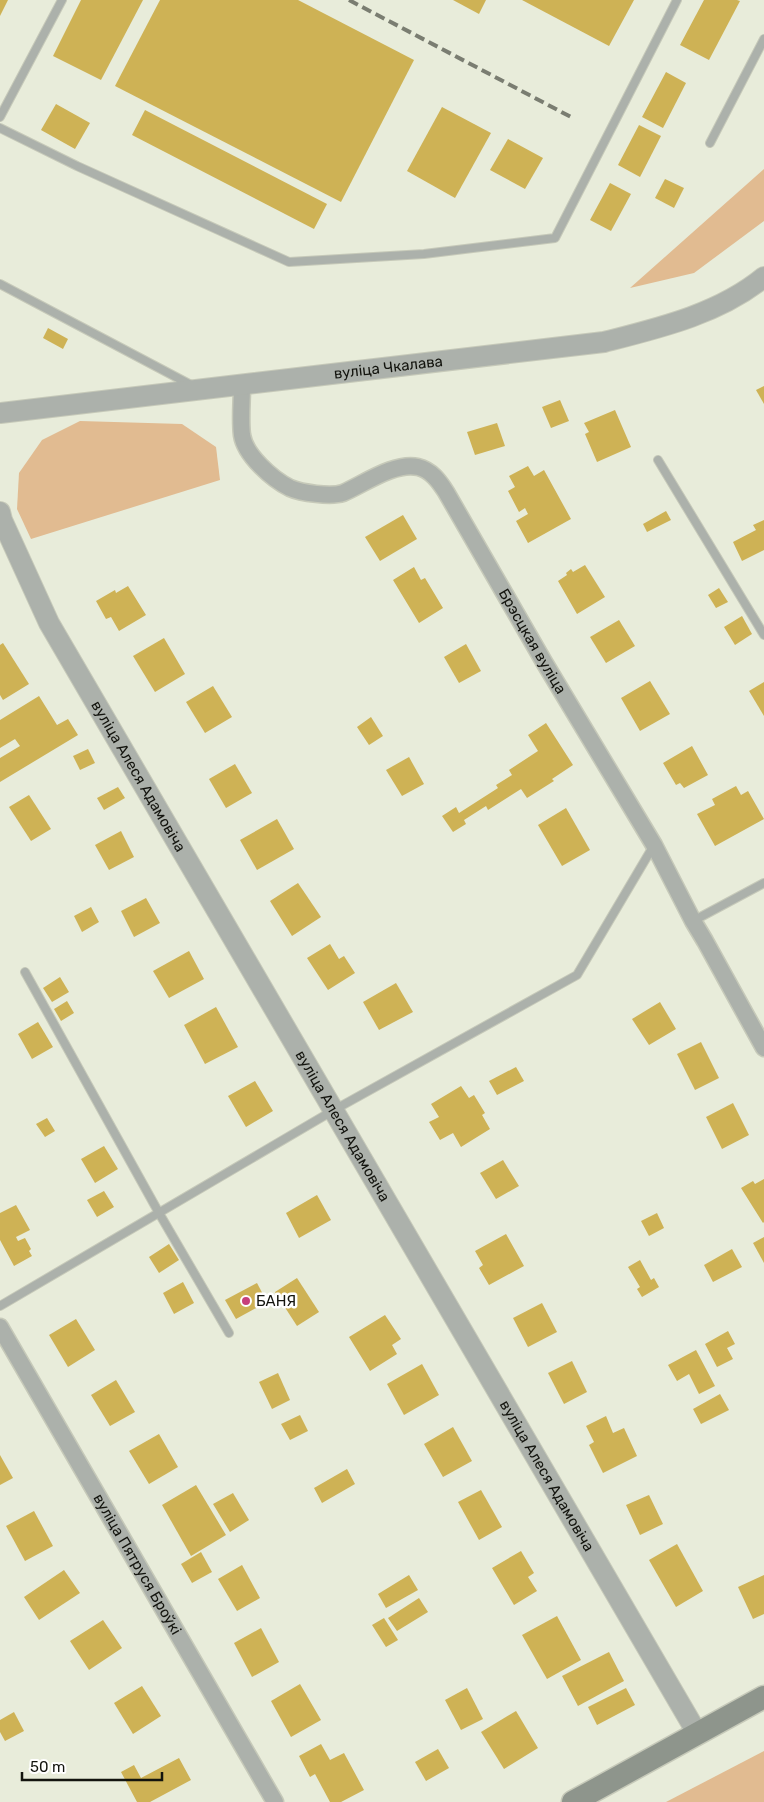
<svg xmlns="http://www.w3.org/2000/svg" width="764" height="1802" font-family="Rubik,sans-serif">
<style>
.green{fill:#e1bb91}
.building{fill:#ceb255}
.lines{fill:none;stroke-linecap:round;stroke-linejoin:round}
.service-casing{stroke:#c6c9b9;stroke-width:10}
.minor-casing{stroke:#c6c9b9;stroke-width:19}
.tertiary-casing{stroke:#c6c9b9;stroke-width:22}
.secondary-casing{stroke:#c6c9b9;stroke-width:25}
.service{stroke:#acb1ab;stroke-width:8}
.minor{stroke:#acb1ab;stroke-width:16}
.tertiary{stroke:#acb1ab;stroke-width:20}
.secondary{stroke:#8e958c;stroke-width:22}
.rail{stroke:#7a7d71;stroke-width:4;stroke-dasharray:10 5;stroke-linecap:butt}
.poi-dot{fill:#c73f7b;stroke:#fff;stroke-width:2}
.labels{text-anchor:middle;dominant-baseline:central;stroke-width:5;stroke-linejoin:round;paint-order:stroke}
.street-label{font-size:15px;fill:#13140e;stroke:#fff}
.poi-label{font-size:15px;fill:#13140e;stroke:#fff;text-anchor:start}
</style>
<rect width="100%" height="100%" fill="#e8ecda"/>
<g class="green">
<path d="M764,169v52l-70,52 -64,15z"/>
<path d="M80,421l102,3 34,23 4,33 -189,59 -14,-30 2,-36 23,-33z"/>
<path d="M764,1751v51h-98z"/>
</g>
<g class="building">
<path d="M0,0h8l-8,16z"/>
<path d="M81,0h62l-42,80 -48,-24z"/>
<path d="M160,0h138l116,60 -73,142 -226,-116z"/>
<path d="M453,0h33l-7,14z"/>
<path d="M522,0h112l-25,46z"/>
<path d="M704,0h33l3,1 -31,59 -29,-15z"/>
<path d="M666,72l20,11 -23,45 -21,-11z"/>
<path d="M56,104l34,19 -15,26 -34,-19z"/>
<path d="M442,107l49,26 -36,65 -48,-27z"/>
<path d="M145,110l182,94 -13,25 -182,-94z"/>
<path d="M639,125l22,11 -21,41 -22,-12z"/>
<path d="M508,139l35,19 -18,31 -35,-19z"/>
<path d="M665,179l19,9 -10,20 -19,-10z"/>
<path d="M610,183l21,11 -20,37 -21,-11z"/>
<path d="M48,328l20,11 -5,10 -20,-11z"/>
<path d="M764,386v18l-8,-14z"/>
<path d="M560,400l9,21 -18,7 -9,-21z"/>
<path d="M615,410l16,37 -34,15 -12,-28 4,-2 -5,-9z"/>
<path d="M497,423l8,23 -30,9 -8,-23z"/>
<path d="M528,466l6,10 10,-6 27,49 -43,24 -12,-22 12,-7 -3,-6 -6,4 -11,-21 7,-4 -6,-11z"/>
<path d="M666,511l5,9 -24,12 -4,-8z"/>
<path d="M403,515l14,24 -37,22 -15,-24z"/>
<path d="M764,520v30l-22,11 -9,-19 23,-12 -3,-5z"/>
<path d="M585,565l20,32 -28,17 -19,-33 9,-6 -1,-2 5,-4 2,3z"/>
<path d="M414,567l7,13 4,-2 18,30 -24,15 -26,-43z"/>
<path d="M128,586l18,29 -27,16 -8,-14 -5,2 -10,-18 19,-11 1,3z"/>
<path d="M719,588l9,14 -12,6 -8,-13z"/>
<path d="M742,616l10,18 -17,11 -11,-18z"/>
<path d="M619,620l16,26 -29,17 -16,-26z"/>
<path d="M164,638l21,36 -30,18 -22,-36z"/>
<path d="M3,643l26,41 -26,16 -3,-5v-50z"/>
<path d="M466,644l15,27 -22,12 -15,-26z"/>
<path d="M650,681l20,33 -30,17 -19,-33z"/>
<path d="M764,682v34l-15,-25z"/>
<path d="M213,686l19,31 -27,16 -19,-31z"/>
<path d="M39,696l18,29 11,-6 10,16 -78,47v-24l20,-12 -5,-7 -15,9v-28z"/>
<path d="M371,717l12,19 -14,9 -12,-18z"/>
<path d="M546,723l27,42 -21,14 2,2 -27,17 -6,-9 -33,21 -2,-4 -22,14 2,4 -13,8 -11,-16 14,-9 3,6 39,-25 -2,-3 16,-10 -3,-5 29,-19 -10,-16z"/>
<path d="M692,746l16,29 -24,13 -4,-5 -4,2 -13,-22z"/>
<path d="M88,749l7,14 -15,7 -7,-14z"/>
<path d="M409,757l15,27 -22,12 -16,-26z"/>
<path d="M235,764l17,29 -26,15 -17,-29z"/>
<path d="M736,786l5,9 7,-4 16,28 -49,27 -18,-32 18,-9 -3,-6z"/>
<path d="M118,787l7,11 -21,12 -7,-12z"/>
<path d="M29,795l22,34 -20,12 -22,-34z"/>
<path d="M566,808l24,42 -28,16 -24,-41z"/>
<path d="M277,819l17,30 -37,21 -17,-30z"/>
<path d="M121,831l13,26 -25,13 -14,-25z"/>
<path d="M298,883l23,34 -29,19 -22,-35z"/>
<path d="M146,898l14,25 -26,14 -13,-26z"/>
<path d="M91,907l8,15 -17,10 -8,-16z"/>
<path d="M330,944l9,15 5,-3 11,17 -27,17 -21,-32z"/>
<path d="M189,951l15,28 -35,19 -16,-27z"/>
<path d="M60,977l9,15 -17,10 -9,-14z"/>
<path d="M396,983l17,29 -34,18 -16,-28z"/>
<path d="M67,1001l7,12 -13,8 -7,-12z"/>
<path d="M660,1002l16,27 -27,16 -17,-26z"/>
<path d="M216,1007l22,40 -33,17 -21,-39z"/>
<path d="M38,1022l15,25 -21,12 -14,-25z"/>
<path d="M701,1042l18,36 -24,12 -18,-36z"/>
<path d="M516,1067l8,14 -27,14 -8,-14z"/>
<path d="M255,1081l18,30 -27,16 -18,-31z"/>
<path d="M461,1086l8,12 5,-3 11,18 -3,2 8,14 -29,18 -8,-14 -13,7 -11,-18 10,-5 -8,-13z"/>
<path d="M733,1103l16,32 -27,14 -16,-32z"/>
<path d="M47,1118l8,13 -10,6 -9,-13z"/>
<path d="M104,1146l14,23 -23,14 -14,-24z"/>
<path d="M503,1160l16,26 -23,13 -16,-26z"/>
<path d="M764,1179v43l-1,1 -22,-35 12,-7 2,3z"/>
<path d="M104,1191l10,16 -17,10 -10,-17z"/>
<path d="M317,1195l14,25 -32,18 -13,-25z"/>
<path d="M16,1205l14,25 -14,7 2,4 7,-3 6,11 -2,2 3,5 -18,10 -14,-26v-27z"/>
<path d="M657,1213l7,15 -15,8 -8,-15z"/>
<path d="M506,1234l18,32 -35,19 -10,-17 4,-3 -8,-14z"/>
<path d="M764,1237v26l-11,-20z"/>
<path d="M169,1244l10,16 -20,13 -10,-16z"/>
<path d="M732,1249l10,18 -29,15 -9,-17z"/>
<path d="M640,1260l11,20 3,-2 5,9 -17,10 -5,-8 3,-2 -12,-20z"/>
<path d="M297,1278l22,34 -22,14 -22,-34z"/>
<path d="M183,1282l11,21 -20,11 -11,-21z"/>
<path d="M257,1283l10,19 -31,17 -11,-19z"/>
<path d="M542,1303l15,29 -29,15 -15,-29z"/>
<path d="M385,1315l16,24 -9,6 5,9 -27,17 -21,-34z"/>
<path d="M76,1319l19,31 -27,17 -19,-32z"/>
<path d="M728,1331l7,13 -8,4 6,11 -16,8 -12,-23z"/>
<path d="M696,1350l19,36 -16,8 -10,-20 -12,7 -9,-16z"/>
<path d="M572,1361l15,31 -23,12 -16,-31z"/>
<path d="M422,1364l17,31 -35,20 -17,-31z"/>
<path d="M278,1373l12,27 -18,9 -13,-27z"/>
<path d="M116,1380l19,32 -25,14 -19,-31z"/>
<path d="M720,1394l9,16 -28,14 -8,-15z"/>
<path d="M300,1415l8,16 -18,9 -9,-16z"/>
<path d="M606,1416l7,17 11,-5 13,28 -34,17 -14,-28 5,-3 -8,-16z"/>
<path d="M453,1427l19,34 -29,16 -19,-33z"/>
<path d="M159,1434l19,33 -29,17 -20,-33z"/>
<path d="M0,1455l13,23 -13,7z"/>
<path d="M347,1469l8,15 -33,19 -8,-15z"/>
<path d="M196,1485l30,50 -35,21 -29,-51z"/>
<path d="M481,1490l21,37 -23,13 -21,-38z"/>
<path d="M233,1493l16,27 -19,12 -17,-28z"/>
<path d="M649,1495l14,29 -23,11 -14,-30z"/>
<path d="M34,1511l19,35 -28,15 -19,-35z"/>
<path d="M677,1544l26,47 -27,16 -27,-47z"/>
<path d="M521,1551l13,22 -6,4 9,14 -23,14 -22,-37z"/>
<path d="M201,1552l11,20 -20,11 -11,-19z"/>
<path d="M242,1565l18,33 -23,13 -19,-32z"/>
<path d="M64,1570l16,23 -41,27 -15,-23z"/>
<path d="M409,1575l9,15 -32,18 -8,-14z"/>
<path d="M764,1575v39l-11,5 -15,-32z"/>
<path d="M419,1598l9,14 -31,19 -9,-13z"/>
<path d="M557,1616l24,44 -34,19 -25,-44z"/>
<path d="M384,1618l14,22 -12,7 -14,-22z"/>
<path d="M103,1620l19,28 -33,22 -19,-29z"/>
<path d="M261,1628l18,34 -27,15 -18,-34z"/>
<path d="M609,1652l15,29 -46,25 -16,-30z"/>
<path d="M300,1684l21,36 -30,17 -20,-36z"/>
<path d="M142,1686l19,30 -28,18 -19,-31z"/>
<path d="M467,1688l16,31 -22,11 -16,-30z"/>
<path d="M626,1688l9,17 -38,20 -9,-18z"/>
<path d="M516,1711l22,37 -34,21 -23,-37z"/>
<path d="M14,1712l10,19 -19,10 -5,-9v-12z"/>
<path d="M321,1744l9,16 14,-7 20,37 -23,12h-11l-15,-28 -5,3 -11,-21z"/>
<path d="M438,1749l11,19 -23,13 -11,-19z"/>
<path d="M179,1758l12,22 -41,22h-13l-16,-30 13,-7 7,13z"/>
</g>
<g class="lines">
<defs>
<g id="service">
<path d="M0,117l62,-117"/>
<path d="M0,128l77,38 212,96 135,-8 131,-16 122,-238"/>
<path d="M710,143l54,-104"/>
<path d="M0,284l193,102"/>
<path d="M658,460l106,175"/>
<path d="M693,921l71,-38"/>
<path d="M25,972l134,241 70,120"/>
<path d="M0,1306l334,-196 243,-135 77,-130"/>
</g>
<g id="minor">
<path id="s1" d="M242,385c0,16 -2,34 0,50 3,20 30,44 48,53 11,5 41,9 53,5 21,-9 51,-31 75,-26 13,3 21,14 28,25l98,170 110,183 39,76 12,20 59,107"/>
<path id="s2" d="M0,1327l275,475"/>
</g>
<g id="tertiary">
<path id="s3" d="M0,413l604,-71c55,-14 115,-28 160,-65"/>
<path id="s4" d="M0,512l2,8 47,103 648,1110"/>
</g>
<path id="secondary" d="M573,1802l191,-105"/>
</defs>
<use href="#service" class="service-casing"/>
<use href="#minor" class="minor-casing"/>
<use href="#tertiary" class="tertiary-casing"/>
<use href="#secondary" class="secondary-casing"/>
<use href="#service" class="service"/>
<use href="#minor" class="minor"/>
<use href="#tertiary" class="tertiary"/>
<use href="#secondary" class="secondary"/>
<path class="rail" d="M349,0l222,117"/>
</g>
<circle class="poi-dot" cx="246" cy="1301" r="5"/>
<g class="labels">
<g class="street-label">
<text stroke="none"><textPath href="#s3" startOffset="391">вуліца Чкалава</textPath></text>
<text stroke="none"><textPath href="#s1" startOffset="469">Брэсцкая вуліца</textPath></text>
<text stroke="none"><textPath href="#s4" startOffset="299">вуліца Алеся Адамовіча</textPath></text>
<text stroke="none"><textPath href="#s4" startOffset="704">вуліца Алеся Адамовіча</textPath></text>
<text stroke="none"><textPath href="#s4" startOffset="1109">вуліца Алеся Адамовіча</textPath></text>
<text stroke="none"><textPath href="#s2" startOffset="274">вуліца Пятруся Броўкі</textPath></text>
</g>
<g class="poi-label">
<text x="256" y="1301">БАНЯ</text>
</g>
</g>
<path d="M22 1772v8h140v-8" fill="none" stroke="#13140e" stroke-width="2.5"/>
<text x="30" y="1772" font-size="15" fill="#13140e" stroke="#ffffff" stroke-width="4" paint-order="stroke">50 m</text>
</svg>
